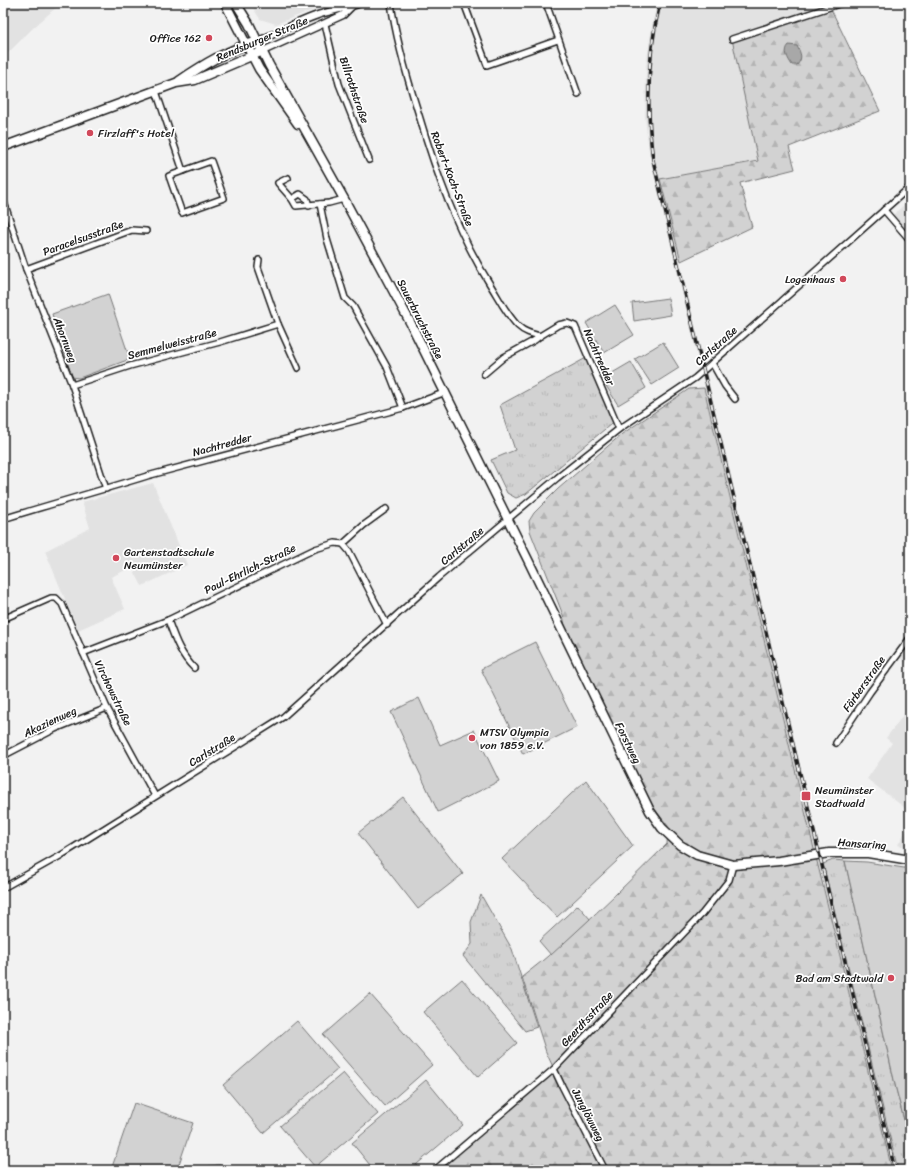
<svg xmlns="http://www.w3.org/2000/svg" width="913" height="1173" font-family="Sriracha,sans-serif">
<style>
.built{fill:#e2e2e2}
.grass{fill:url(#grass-tufts);stroke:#777}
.forest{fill:url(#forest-firs);stroke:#777}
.park{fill:#d2d2d2;stroke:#777}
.water{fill:#a8a8a8;stroke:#707070}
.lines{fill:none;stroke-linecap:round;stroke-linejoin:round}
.minor-casing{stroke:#1c1c1c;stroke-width:8}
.tertiary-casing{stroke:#1c1c1c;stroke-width:9}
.primary-casing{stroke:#1c1c1c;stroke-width:11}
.minor{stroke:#fff;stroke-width:5}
.tertiary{stroke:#fff;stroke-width:6}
.primary{stroke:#fff;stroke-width:8}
.rail-casing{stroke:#1c1c1c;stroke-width:3.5}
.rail{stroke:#fff;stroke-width:2;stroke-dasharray:6;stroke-linecap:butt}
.poi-dot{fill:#d1495b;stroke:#fff;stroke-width:1.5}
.labels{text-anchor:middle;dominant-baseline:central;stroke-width:3.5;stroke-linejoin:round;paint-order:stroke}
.poi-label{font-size:11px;fill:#1c1c1c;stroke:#fff;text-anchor:start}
.street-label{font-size:11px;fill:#1c1c1c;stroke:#fff}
</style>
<defs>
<pattern id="grass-tufts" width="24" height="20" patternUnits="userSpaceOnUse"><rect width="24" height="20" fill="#d2d2d2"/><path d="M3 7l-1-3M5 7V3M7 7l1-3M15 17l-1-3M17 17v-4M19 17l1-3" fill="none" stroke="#b4b4b4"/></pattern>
<pattern id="forest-firs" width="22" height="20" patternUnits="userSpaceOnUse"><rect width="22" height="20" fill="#d2d2d2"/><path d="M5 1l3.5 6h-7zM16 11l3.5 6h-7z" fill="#b4b4b4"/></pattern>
</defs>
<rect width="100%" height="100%" fill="#f2f2f2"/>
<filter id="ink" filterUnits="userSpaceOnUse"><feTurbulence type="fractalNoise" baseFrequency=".025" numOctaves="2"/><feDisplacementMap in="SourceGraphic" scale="8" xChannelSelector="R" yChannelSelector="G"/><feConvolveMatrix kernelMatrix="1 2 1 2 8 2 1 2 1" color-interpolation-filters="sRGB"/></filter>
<g filter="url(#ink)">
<g class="built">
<path d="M3,3h58l-29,26 -29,29z"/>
<path d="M250,3h84l-24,8 -34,13 -16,-5z"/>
<path d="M657,3h172l1,4 -98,32 26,122 -98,18 160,670 78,321h-6l-78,-321 -165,-697 -4,-35 1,-51 6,-41z"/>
<path d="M910,199v35l-17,-19z"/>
<path d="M153,483l34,82 -45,21 -10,-19 -21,10 14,32 -47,21 -33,-79 45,-23 -8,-26z"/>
<path d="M910,645v20l-10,-7z"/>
<path d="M910,706v108l-1,-3 -42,-32 25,-36 -6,-5z"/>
<path d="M910,823v25l-12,-3z"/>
</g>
<g class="grass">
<path d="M588,357l28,63 -90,74 -10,4 -9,-5 -16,-33 24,-10 -15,-45z"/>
<path d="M833,860l12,1 51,228 14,54v27h-12l-75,-306z"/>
<path d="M481,895l31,54 25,78 -12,4 -62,-75 9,-12 -1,-22z"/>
</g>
<g class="forest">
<path d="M830,7l50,104 -91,36 6,22 -55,14 12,44 -71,34 -21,-82 98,-18 -26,-122z"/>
<path d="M704,388l110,461 78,321h-457l119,-101 -8,-17 -24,-75c52,-40 98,-87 145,-133l1,-18 -18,-23 -85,-177 -2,-11 -33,-84 -1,-10 5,-8 24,-24 64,-55 67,-45z"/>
</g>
<g class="park">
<path d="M108,294l22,65 -51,19 -7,-1 -20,-63z"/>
<path d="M668,298l3,17 -37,6 -2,-18z"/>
<path d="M615,305l19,30 -30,18 -18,-30z"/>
<path d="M663,342l16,26 -27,17 -17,-26z"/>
<path d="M631,362l15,26 -28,17 -16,-26z"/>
<path d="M535,642l42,85 -54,27 -42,-85z"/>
<path d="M419,698l21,47 34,-15 25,51 -61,31 -47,-100z"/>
<path d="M586,780l47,66 -76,71 -55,-58z"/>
<path d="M403,797l60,77 -45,35 -60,-76z"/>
<path d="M845,861l22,1 43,7v274l-14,-54z"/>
<path d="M578,905l12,14 -39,36 -12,-14z"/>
<path d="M462,979l55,64 -39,34 -55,-65z"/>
<path d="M370,994l62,71 -47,41 -62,-71z"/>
<path d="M297,1021l41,48 -75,64 -40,-48z"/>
<path d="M343,1073l35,41 -63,53 -35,-41z"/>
<path d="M426,1080l37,45 -53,45h-36l-22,-27z"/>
<path d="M134,1103l59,20 -16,47h-66z"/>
<path d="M219,1165l14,5h-35l12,-4z"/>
</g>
<path class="water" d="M789,45l8,1c4,8 6,12 0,19h-5c-4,-6 -9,-14 -3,-20z"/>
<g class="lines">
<defs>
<g id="minor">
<path d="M391,3c5,37 16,74 27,109 18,61 39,120 73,174 8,13 16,29 27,40 6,6 14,8 22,10"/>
<path d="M464,3l23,62 71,-25"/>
<path d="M546,3l32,91"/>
<path d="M325,24l14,60 30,76"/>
<path d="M732,39l110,-36"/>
<path d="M156,91l27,80"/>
<path d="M211,161l13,37 -42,15 -13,-37z"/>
<path d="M288,178l-10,5 14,16 4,7 33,-3 15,-4"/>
<path d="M3,199l23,70 46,116 34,104"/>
<path d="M292,199l8,-5 7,5 2,7"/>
<path d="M320,204l7,35 18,59 8,8 34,61 16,41"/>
<path d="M884,210l26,30"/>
<path d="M259,260l-1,7 20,57 20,44"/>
<path d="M26,269l106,-39 14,1"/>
<path d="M712,363l13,23 10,13"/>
<path d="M484,374l20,-17 31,-17 5,-4 18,-11 9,-2 8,3 44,103"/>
<path d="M72,385l58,-19 90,-24 58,-18"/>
<path d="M3,519c48,-15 96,-28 144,-43l256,-68 43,-16"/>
<path d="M343,544l21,-19 22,-16"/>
<path d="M3,619l48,-21h5l6,6 45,104 48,88"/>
<path d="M168,620c7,19 12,34 26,48"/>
<path d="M83,653l85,-33 147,-71 20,-6 8,1 6,7 38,74"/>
<path d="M836,743l34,-51 40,-54"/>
<path d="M3,756l52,-27 52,-21"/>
<path d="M3,888l57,-32 223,-139 156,-140 118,-99 62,-49 76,-51 17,-15 198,-176"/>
<path d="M554,1069l8,17 43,84"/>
<path d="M435,1170l119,-101 148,-155 27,-34 4,-15"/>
</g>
<g id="tertiary">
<path d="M258,41c19,-8 38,-18 57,-25 15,-6 31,-7 45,-13"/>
<path d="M263,51l80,-36 9,-9"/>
</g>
<g id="primary">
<path d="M225,3l34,66 39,55"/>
<path d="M236,3l13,21 20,41 75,134 67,125 119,240 120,247 12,17 18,17 17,10 36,10 46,-4 50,-8h39l42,7"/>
<path d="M179,81c25,-17 50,-32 79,-40"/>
<path d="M3,147l173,-64 19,-3 68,-29"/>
</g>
</defs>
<use href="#minor" class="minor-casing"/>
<use href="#tertiary" class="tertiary-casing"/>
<use href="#primary" class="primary-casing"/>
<use href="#minor" class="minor"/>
<use href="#tertiary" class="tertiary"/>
<use href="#primary" class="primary"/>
<defs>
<path id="rail" d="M660,3c-13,53 -14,104 -7,157l242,1010"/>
</defs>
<use href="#rail" class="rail-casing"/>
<use href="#rail" class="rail"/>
</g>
</g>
<g class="poi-dot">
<circle cx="209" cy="38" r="4"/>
<circle cx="90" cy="133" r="4"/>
<circle cx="843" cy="279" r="4"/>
<circle cx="116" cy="558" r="4"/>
<circle cx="472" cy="738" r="4"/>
<rect x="801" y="791" width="10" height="10" rx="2"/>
<circle cx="891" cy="978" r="4"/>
</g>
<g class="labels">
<g class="poi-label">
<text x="201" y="38" text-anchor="end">Office 162</text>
<text x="98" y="133">Firzlaff's Hotel</text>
<text x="835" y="279" text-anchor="end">Logenhaus</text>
<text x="124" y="552">Gartenstadtschule<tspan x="124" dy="13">Neumünster</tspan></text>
<text x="480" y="732">MTSV Olympia<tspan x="480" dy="13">von 1859 e.V.</tspan></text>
<text x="815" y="790">Neumünster<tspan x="815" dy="13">Stadtwald</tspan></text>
<text x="883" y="978" text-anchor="end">Bad am Stadtwald</text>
</g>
<g class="street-label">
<text transform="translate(262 39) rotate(-23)">Rendsburger Straße</text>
<text transform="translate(354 90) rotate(71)">Billrothstraße</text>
<text transform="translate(452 179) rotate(69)">Robert-Koch-Straße</text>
<text transform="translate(83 238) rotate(-20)">Paracelsusstraße</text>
<text transform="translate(420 319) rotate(63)">Sauerbruchstraße</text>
<text transform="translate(65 340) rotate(69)">Ahornweg</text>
<text transform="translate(172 344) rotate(-15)">Semmelweisstraße</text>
<text transform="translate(716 346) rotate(-42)">Carlstraße</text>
<text transform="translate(599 357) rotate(66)">Nachtredder</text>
<text transform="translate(222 445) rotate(-15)">Nachtredder</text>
<text transform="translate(462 546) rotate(-40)">Carlstraße</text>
<text transform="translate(250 569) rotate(-26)">Paul-Ehrlich-Straße</text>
<text transform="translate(864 684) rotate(-55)">Färberstraße</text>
<text transform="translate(113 693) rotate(64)">Virchowstraße</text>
<text transform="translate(50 722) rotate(-25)">Akazienweg</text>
<text transform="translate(628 743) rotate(64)">Forstweg</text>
<text transform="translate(212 750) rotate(-32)">Carlstraße</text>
<text transform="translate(862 844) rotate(4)">Hansaring</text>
<text transform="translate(587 1019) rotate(-47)">Geerdtsstraße</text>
<text transform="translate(588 1115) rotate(63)">Junglöwweg</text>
</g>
</g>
<rect width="913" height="1173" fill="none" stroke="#fff" stroke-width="16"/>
<rect x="8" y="8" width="897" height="1157" fill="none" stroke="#1c1c1c" stroke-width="1.5" filter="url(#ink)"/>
</svg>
